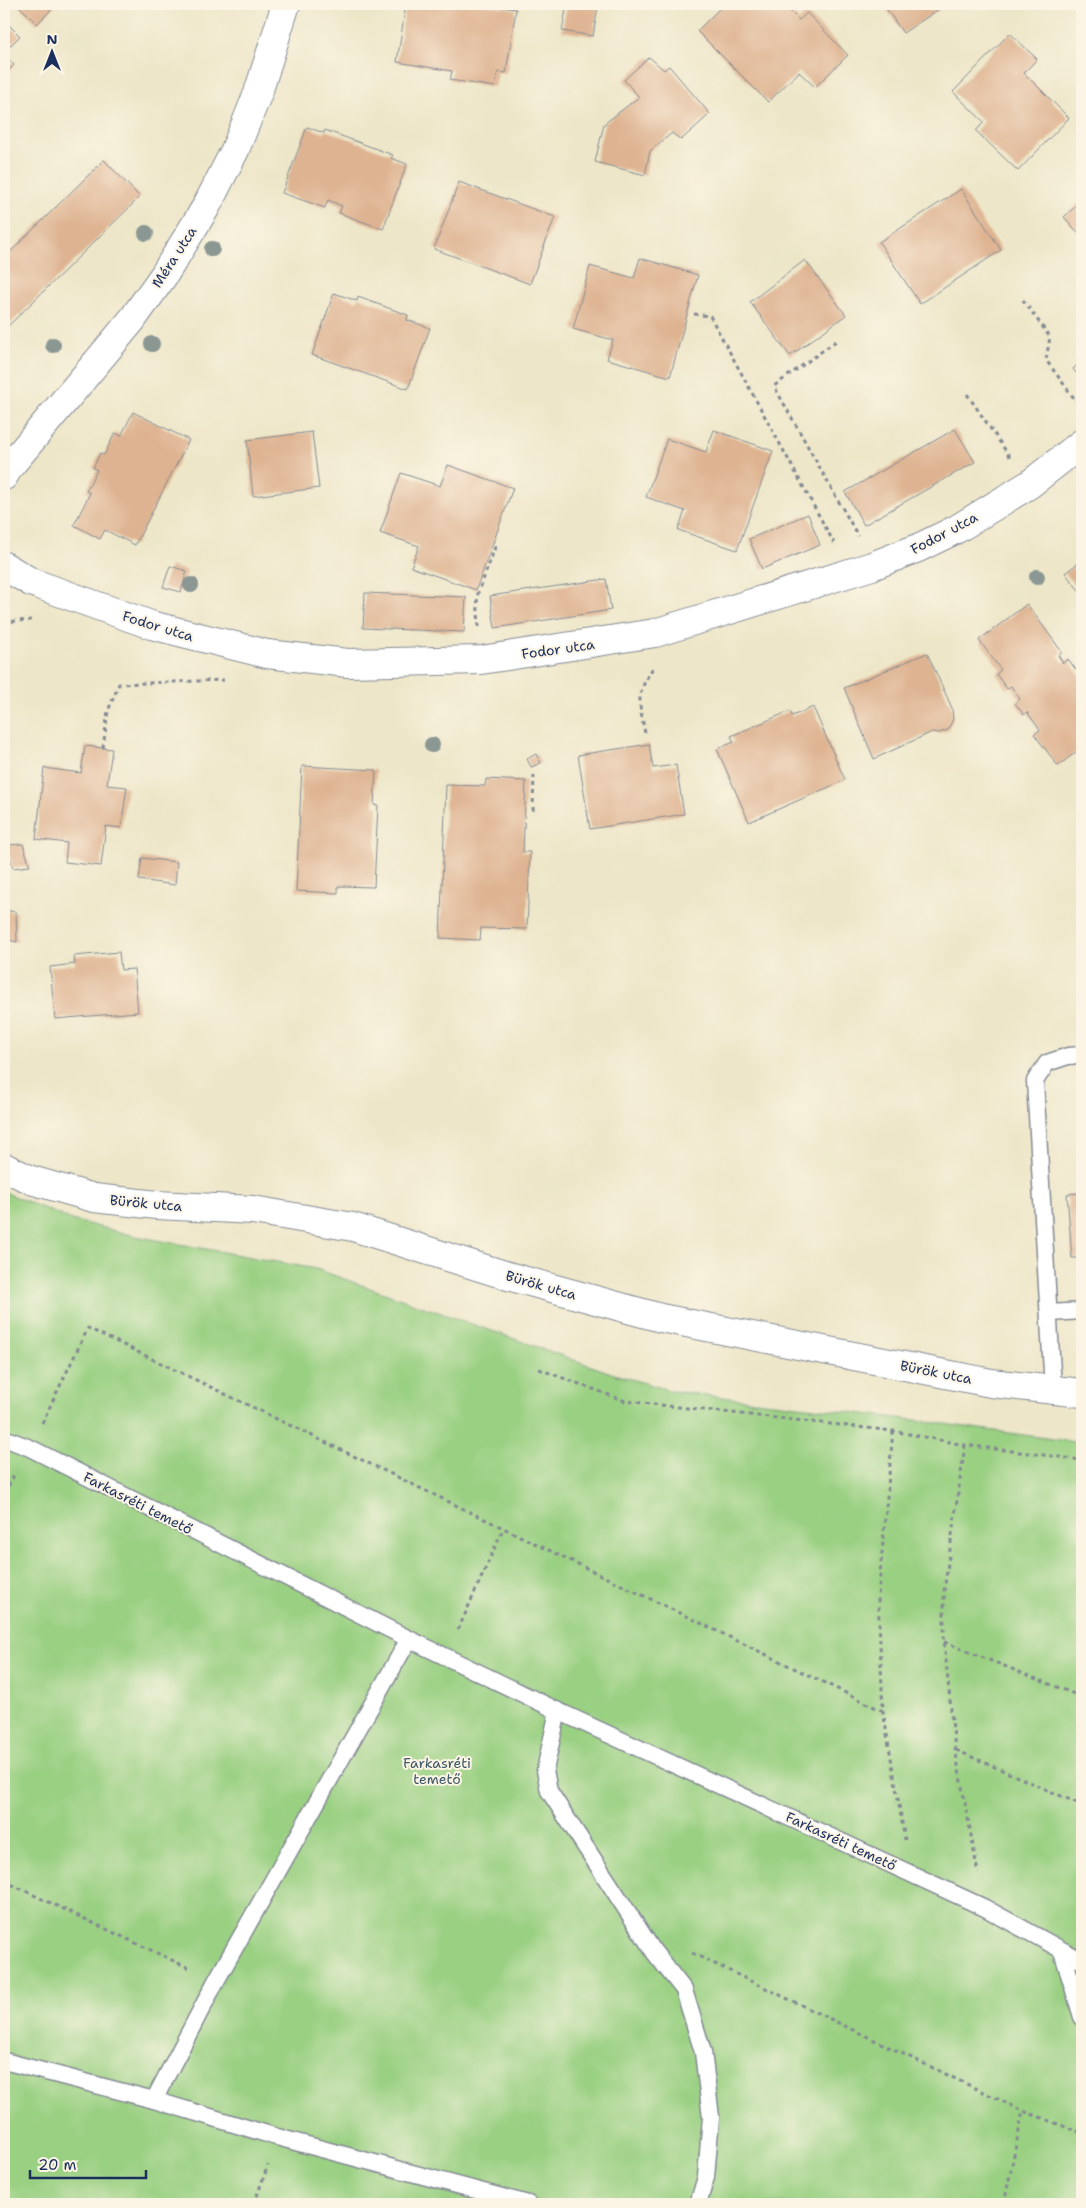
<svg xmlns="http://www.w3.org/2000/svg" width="1086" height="2208" font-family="'Shantell Sans',sans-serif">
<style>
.green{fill:#9ad082;stroke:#5a8070}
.building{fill:#deb391}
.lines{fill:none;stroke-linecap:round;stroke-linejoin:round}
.service-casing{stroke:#848a93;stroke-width:19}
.minor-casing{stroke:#848a93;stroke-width:30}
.path{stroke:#848a93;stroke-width:3;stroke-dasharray:4 4;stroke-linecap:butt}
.service{stroke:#fff;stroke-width:16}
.minor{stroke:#fff;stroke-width:28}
.tree{fill:#8b9793}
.labels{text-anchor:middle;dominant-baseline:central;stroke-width:4;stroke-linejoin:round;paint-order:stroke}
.street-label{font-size:14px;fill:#1b2f5e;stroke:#fcf5e5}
.park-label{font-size:14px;fill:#3b5767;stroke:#fcf5e5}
</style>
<rect width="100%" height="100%" fill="#fcf5e5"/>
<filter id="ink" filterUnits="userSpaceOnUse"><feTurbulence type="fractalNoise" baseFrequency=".02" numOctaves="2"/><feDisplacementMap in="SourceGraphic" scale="10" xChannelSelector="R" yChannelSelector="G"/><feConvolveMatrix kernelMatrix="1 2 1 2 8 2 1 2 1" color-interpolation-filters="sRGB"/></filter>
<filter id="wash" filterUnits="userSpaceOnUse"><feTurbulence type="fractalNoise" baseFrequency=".0096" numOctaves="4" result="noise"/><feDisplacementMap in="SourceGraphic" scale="20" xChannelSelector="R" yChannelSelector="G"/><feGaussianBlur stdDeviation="1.12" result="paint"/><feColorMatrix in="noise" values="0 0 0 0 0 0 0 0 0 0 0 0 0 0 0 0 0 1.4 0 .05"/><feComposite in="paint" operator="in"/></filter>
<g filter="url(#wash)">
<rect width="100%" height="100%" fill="#ede6c8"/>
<path class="green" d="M4,1192l68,28 63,16 181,33 298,105 58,17 243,29 167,23v761h-1078z"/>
<g id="blocks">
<g class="building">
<path d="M17,4h40l-20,20z"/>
<path d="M406,4h74l36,5 -10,64 -8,-1 -3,15 -45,-7 2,-9 -55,-9z"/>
<path d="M567,4l31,2 -5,30 -31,-5z"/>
<path d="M724,4h59l16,16 8,-7 41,42 -33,32 -16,-15 -31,30 -71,-71z"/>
<path d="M883,4h64l-44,29z"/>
<path d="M4,20l16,16 -16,16z"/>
<path d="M1010,33l27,26 -13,14 45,45 -51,53 -42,-40 8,-9 -31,-30z"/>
<path d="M4,54l10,11 -10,11z"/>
<path d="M649,57l15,13 5,-4 41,48 -29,26 -9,-7 -22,18 -5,24 -50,-13 9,-38 35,-27 -15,-17z"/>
<path d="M307,127l17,6 1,-3 68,25 -2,3 16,6 -24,65 -44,-16 3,-7 -14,-6 -3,8 -43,-15z"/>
<path d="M104,160l36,37 -136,133v-72z"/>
<path d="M459,182l96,35 -25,67 -96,-35z"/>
<path d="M961,189l40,61 -81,54 -41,-62z"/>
<path d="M1082,200v37l-18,-20z"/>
<path d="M640,258l58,17 -28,102 -63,-18 6,-19 -40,-11 17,-63 44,12z"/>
<path d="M805,260l41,55 -56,41 -40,-54z"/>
<path d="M334,293l23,8 1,-4 50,18 -1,5 23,8 -22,61 -96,-34z"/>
<path d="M1082,360v20l-9,-11z"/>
<path d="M133,412l56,28 -54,105 -30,-15 -5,9 -26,-14 16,-32 -4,-2 11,-21 -4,-2 7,-15 4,2 11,-22 6,3z"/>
<path d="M955,429l20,33 -111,63 -19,-33z"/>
<path d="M714,430l59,21 -36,99 -59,-20 7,-19 -39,-14 21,-58 39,13z"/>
<path d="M312,432l7,56 -66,8 -6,-56z"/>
<path d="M448,465l65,23 -37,102 -65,-23 8,-21 -39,-13 21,-60 39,13z"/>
<path d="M808,514l12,31 -58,24 -13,-30z"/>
<path d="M1082,560v34l-17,-21z"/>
<path d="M170,566l17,5 -6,21 -18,-5z"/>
<path d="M606,579l5,31 -116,18 -5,-32z"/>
<path d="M365,593l101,4 -2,35 -101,-4z"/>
<path d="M1027,604l35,48 -4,3 5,8 5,-4 14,19v74l-2,-3 -22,17 -24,-32 6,-4 -13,-18 -3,3 -9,-12 5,-4 -9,-13 -4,3 -11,-15 5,-4 -22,-30z"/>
<path d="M927,653l25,55 1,11 -5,11 -9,3 -7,-1 -58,27 -30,-71z"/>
<path d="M813,707l32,73 -96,42 -32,-73 17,-7 -3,-6 59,-25 2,5z"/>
<path d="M649,744l4,24 23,-3 8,49 -94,15 -12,-74z"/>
<path d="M85,746l27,3 -5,36 20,2 -6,41 -15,-2 -5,40 -36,-4 2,-19 -31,-4 8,-71 37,5z"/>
<path d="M536,754l5,9 -10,4 -4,-8z"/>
<path d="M302,766l74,4 -2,35 4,1 -4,81 -36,-1v7l-42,-2z"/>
<path d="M486,779l40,2 -3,71h7l-3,77 -46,-1 -1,12 -40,-2 6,-153 39,1z"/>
<path d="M23,844l7,22 -17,2 -7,-23z"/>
<path d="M142,858l35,4 -2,23 -36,-5z"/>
<path d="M4,910l12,2 1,30 -13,-3z"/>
<path d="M119,952l2,18 13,-1 4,43 -83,7 -5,-52 25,-3 -1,-8z"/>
<path d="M1082,1193v74h-1l-1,-9h-8l-5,-64z"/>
</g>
</g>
</g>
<g filter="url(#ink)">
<use href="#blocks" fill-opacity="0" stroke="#848a93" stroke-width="1"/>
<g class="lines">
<defs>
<g id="service">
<path d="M1050,1313l32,-2"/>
<path d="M1053,1389l-18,-308 12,-18 21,-7 14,-1"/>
<path d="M4,1438l26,10 379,191 149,72 427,197 97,53"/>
<path d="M558,1711l-13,59 4,21 105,161 30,38 19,62 8,65 -5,60 -8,27"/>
<path d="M1062,1951l20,66"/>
<path d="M4,2061l150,39 123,37 251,67"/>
<path d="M154,2100l62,-119 193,-342"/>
</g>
<g id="minor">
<path d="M4,476l5,-9 123,-147 32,-45 42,-68 29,-57 23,-57 28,-89"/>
<path d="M4,566l27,16 120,43 116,29 81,9 133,-3 174,-27 217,-67 46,-18 39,-19 73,-45 52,-41"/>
<path d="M4,1167l27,13 63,18 63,7 96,5 100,17 155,49 153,42 330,65 91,10"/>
</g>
</defs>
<use href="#service" class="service-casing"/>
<use href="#minor" class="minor-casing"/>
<g class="path">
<path d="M1023,300l27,37 -4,23 36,49"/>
<path d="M694,314l16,2 124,227"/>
<path d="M836,341l-62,45 84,150"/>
<path d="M967,394l43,63"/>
<path d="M4,622l27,-2"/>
<path d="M479,627l-2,-31 19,-51"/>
<path d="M645,733c-6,-30 -10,-38 8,-65"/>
<path d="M103,748l5,-37 11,-27 105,-4"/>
<path d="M533,811l1,-39"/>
<path d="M539,1369l86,32 268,30 72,14 117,15"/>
<path d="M42,1423l46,-95 795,383"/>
<path d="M893,1431l-15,166 5,114 22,129"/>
<path d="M965,1445l-21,146v51l11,107 23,124"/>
<path d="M4,1493l12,-21"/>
<path d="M458,1630l45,-101"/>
<path d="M944,1642l138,55"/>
<path d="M956,1750l126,55"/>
<path d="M4,1881l187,88"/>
<path d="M692,1953l331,158 59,22"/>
<path d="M254,2204l14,-39"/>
<path d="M1004,2204l19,-93"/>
</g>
<use href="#service" class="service"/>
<use href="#minor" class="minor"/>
</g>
<g class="tree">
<circle cx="146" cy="233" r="8"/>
<circle cx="212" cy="249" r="8"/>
<circle cx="152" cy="344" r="8"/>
<circle cx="53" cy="345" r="8"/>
<circle cx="1037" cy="577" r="8"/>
<circle cx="191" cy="585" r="8"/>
<circle cx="432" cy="745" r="8"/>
</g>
</g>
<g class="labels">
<g class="street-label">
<text transform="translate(174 257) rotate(-57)">Méra utca</text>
<text transform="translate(944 533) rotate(-28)">Fodor utca</text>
<text transform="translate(158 626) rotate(17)">Fodor utca</text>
<text transform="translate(558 649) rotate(-8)">Fodor utca</text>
<text transform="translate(146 1203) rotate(5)">Bürök utca</text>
<text transform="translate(541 1285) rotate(16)">Bürök utca</text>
<text transform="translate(936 1372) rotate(11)">Bürök utca</text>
<text transform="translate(138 1503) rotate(27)">Farkasréti temető</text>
<text transform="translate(841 1841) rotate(25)">Farkasréti temető</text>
</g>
<g class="park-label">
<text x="437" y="1763">Farkasréti<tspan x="437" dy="16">temető</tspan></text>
</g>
</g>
<rect width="1086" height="2208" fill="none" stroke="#fcf5e5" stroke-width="20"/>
<g transform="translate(52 52)" stroke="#fcf5e5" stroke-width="4" paint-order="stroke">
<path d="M0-4L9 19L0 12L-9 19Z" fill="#1b2f5e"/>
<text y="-8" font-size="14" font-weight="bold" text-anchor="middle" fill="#1b2f5e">N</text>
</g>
<path d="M30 2170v8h116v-8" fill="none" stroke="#1b2f5e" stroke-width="2.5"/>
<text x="38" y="2170" font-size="15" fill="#1b2f5e" stroke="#fcf5e5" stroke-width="4" paint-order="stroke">20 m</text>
</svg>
